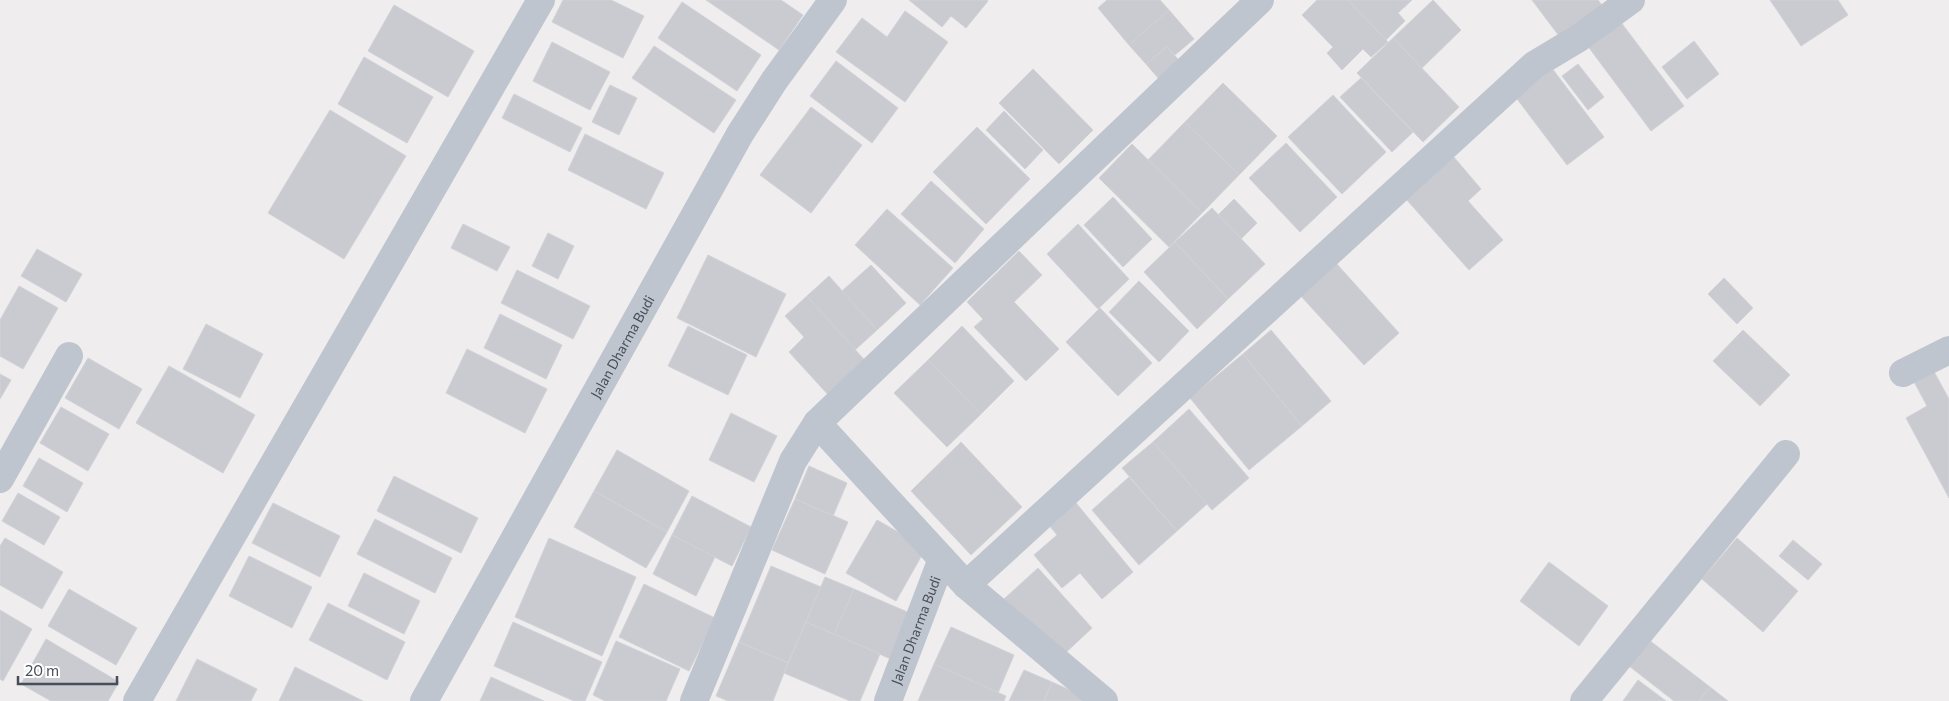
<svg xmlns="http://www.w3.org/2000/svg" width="1949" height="701" font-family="Commissioner,sans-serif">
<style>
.building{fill:#cacbd1;stroke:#d1d2d8}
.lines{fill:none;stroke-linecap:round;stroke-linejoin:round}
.minor{stroke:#bfc5ce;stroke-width:28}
.labels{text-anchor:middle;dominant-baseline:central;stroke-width:5;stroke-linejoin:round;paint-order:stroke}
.street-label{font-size:14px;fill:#474e59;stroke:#fff}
</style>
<rect width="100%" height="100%" fill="#efeded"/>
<g class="building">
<path d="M563,0h48l33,16 -21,42 -71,-36z"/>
<path d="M706,0h75l22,15 -24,35z"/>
<path d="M909,0h78l1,1 -22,27 -15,-12 -9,11z"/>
<path d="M1107,0h53l9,10 -40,35 -31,-37z"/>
<path d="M1317,0h31l40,42 -17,15 -8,-8 -21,21 -15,-17 6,-6 -31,-32z"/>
<path d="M1348,0h64l-14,13 7,8 -19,19z"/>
<path d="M1433,0l28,30 -39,38 -29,-30z"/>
<path d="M1532,0h66l6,8 -42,32z"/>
<path d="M1770,0h68l10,15 -47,31z"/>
<path d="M682,2l79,53 -24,36 -79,-53z"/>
<path d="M394,5l80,46 -26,46 -80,-46z"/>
<path d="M1169,10l25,29 -19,16 -8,-8 -21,17 -17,-19z"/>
<path d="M905,11l43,31 -43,60 -69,-50 26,-34 25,19z"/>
<path d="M1620,21l64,85 -33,25 -64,-86z"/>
<path d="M1393,38l66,69 -36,35 -66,-69z"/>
<path d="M1694,41l25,33 -32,25 -25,-32z"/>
<path d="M552,42l58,30 -20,38 -57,-29z"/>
<path d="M654,46l82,54 -22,33 -82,-55z"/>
<path d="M1167,47l19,21 -21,18 -19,-22z"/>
<path d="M364,57l69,40 -26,46 -69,-39z"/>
<path d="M836,61l62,47 -26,35 -62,-47z"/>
<path d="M1578,64l26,33 -16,13 -26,-34z"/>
<path d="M1551,67l53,70 -37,28 -53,-70z"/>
<path d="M1033,69l60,61 -34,34 -60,-61z"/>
<path d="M1361,78l52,54 -21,20 -52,-55z"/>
<path d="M1223,83l54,53 -38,39 -54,-53z"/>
<path d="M610,85l27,13 -18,37 -27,-13z"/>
<path d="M514,94l68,34 -12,24 -68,-34z"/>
<path d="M1333,95l53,57 -44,42 -54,-57z"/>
<path d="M811,107l51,38 -51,68 -51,-38z"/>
<path d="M330,110l76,46 -62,103 -76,-46z"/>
<path d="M1004,111l39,39 -18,19 -39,-39z"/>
<path d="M1185,122l54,53 -37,38 -54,-53z"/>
<path d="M977,127l53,52 -44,45 -53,-52z"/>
<path d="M585,134l79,39 -18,36 -78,-39z"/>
<path d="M1286,143l51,54 -37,35 -51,-54z"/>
<path d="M1132,144l70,69 -33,34 -70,-69z"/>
<path d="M1453,156l28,33 -13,12 35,39 -34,30 -63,-71z"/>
<path d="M931,181l53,48 -29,34 -54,-49z"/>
<path d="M1113,197l39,42 -29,28 -39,-42z"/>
<path d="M1234,199l23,24 -16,16 -23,-24z"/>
<path d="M1212,208l53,56 -37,35 -53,-57z"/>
<path d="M887,209l66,59 -33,37 -65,-60z"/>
<path d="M463,224l47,23 -13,24 -46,-23z"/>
<path d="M1078,224l51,55 -31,30 -51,-55z"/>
<path d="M548,233l26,13 -16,33 -26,-13z"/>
<path d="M1175,242l53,57 -31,30 -53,-57z"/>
<path d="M37,249l45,25 -16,28 -45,-26z"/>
<path d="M1019,251l23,24 -28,27 45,47 -33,32 -52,-54 9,-8 -16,-17z"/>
<path d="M708,255l78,39 -30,63 -79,-39z"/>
<path d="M1335,262l64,71 -35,32 -65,-71z"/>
<path d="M871,265l35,38 -29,27 -35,-39z"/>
<path d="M517,270l73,36 -17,33 -72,-36z"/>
<path d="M829,276l48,54 -22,20 -48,-54z"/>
<path d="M1724,278l29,30 -16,16 -29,-30z"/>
<path d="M1139,281l50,50 -30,31 -50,-50z"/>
<path d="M19,286l39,22 -35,61 -23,-13v-36z"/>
<path d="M807,296l62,69 -37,34 -43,-47 15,-15 -19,-21z"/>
<path d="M1100,308l52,55 -34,33 -52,-54z"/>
<path d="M500,314l62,31 -16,34 -62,-31z"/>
<path d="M206,324l57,30 -23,44 -57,-29z"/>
<path d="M688,326l59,29 -19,40 -60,-29z"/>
<path d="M962,326l52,55 -33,33 -53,-54z"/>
<path d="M1271,330l60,71 -29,25 -59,-72z"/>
<path d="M1743,330l47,45 -30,31 -47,-45z"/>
<path d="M467,349l80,40 -22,44 -79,-40z"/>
<path d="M1243,354l59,72 -53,44 -59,-72z"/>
<path d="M88,358l54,31 -23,40 -54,-31z"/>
<path d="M928,360l53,54 -34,33 -53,-54z"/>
<path d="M169,366l86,49 -32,58 -87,-50z"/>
<path d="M1932,368l17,31v99l-43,-80 21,-12 -15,-28z"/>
<path d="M0,374l11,6 -11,19z"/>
<path d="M61,407l48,27 -21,37 -48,-28z"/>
<path d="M1189,409l60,69 -37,32 -59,-68z"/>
<path d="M731,413l46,23 -23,46 -45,-22z"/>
<path d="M961,442l61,65 -51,48 -60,-64z"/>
<path d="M1153,442l54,62 -30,27 -55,-63z"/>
<path d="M617,450l72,41 -22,41 -73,-41z"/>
<path d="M39,458l44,25 -16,29 -44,-26z"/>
<path d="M809,466l38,17 -14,33 -38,-17z"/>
<path d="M394,476l84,42 -17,35 -84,-42z"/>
<path d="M1129,477l48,54 -38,34 -47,-55z"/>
<path d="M594,491l73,41 -21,36 -72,-41z"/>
<path d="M18,493l42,24 -16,28 -42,-24z"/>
<path d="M692,496l59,31 -19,39 -60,-31z"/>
<path d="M1072,498l61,74 -31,27 -22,-26 -18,15 -28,-33 23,-20 -12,-15z"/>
<path d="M795,499l53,23 -23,52 -53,-24z"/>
<path d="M273,503l67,33 -20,41 -68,-34z"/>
<path d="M375,519l77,39 -17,35 -78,-39z"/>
<path d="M877,520l49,28 -30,53 -50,-28z"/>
<path d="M672,535l43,22 -19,39 -43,-22z"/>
<path d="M5,538l58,34 -21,37 -42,-24v-39z"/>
<path d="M549,538l87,39 -34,79 -87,-39z"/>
<path d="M1737,538l61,53 -35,41 -61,-53z"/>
<path d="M1793,540l29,24 -14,16 -29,-24z"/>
<path d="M249,556l63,31 -20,41 -63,-32z"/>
<path d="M1549,562l59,44 -29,40 -59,-45z"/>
<path d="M771,566l50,21 -33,76 -49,-21z"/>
<path d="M1038,568l54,60 -33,31 -55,-60z"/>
<path d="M364,573l56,28 -16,33 -56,-28z"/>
<path d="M825,577l29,12 -20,45 -28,-12z"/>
<path d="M644,584l71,34 -26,53 -70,-34z"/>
<path d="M69,589l68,39 -21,37 -68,-39z"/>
<path d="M854,589l58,25 -19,46 -59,-26z"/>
<path d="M328,603l77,39 -18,38 -78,-40z"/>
<path d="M0,610l32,19 -29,52 -3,-2z"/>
<path d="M513,622l89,40 -17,39h-11l-80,-35z"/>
<path d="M806,622l74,32 -20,47h-10l-66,-28z"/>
<path d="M951,627l63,28 -16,38 -64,-29z"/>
<path d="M46,639l73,43 -11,19h-57l-30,-17z"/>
<path d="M1649,640l61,47 -11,14h-25l-45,-35z"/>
<path d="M616,641l64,28 -14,32h-61l-12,-6z"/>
<path d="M739,642l49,21 -15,38h-45l-12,-5z"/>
<path d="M197,659l60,30 -6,12h-75z"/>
<path d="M934,664l72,32 -2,5h-86z"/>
<path d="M295,667l68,34h-84z"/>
<path d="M1024,670l28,12 -8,19h-35z"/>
<path d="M491,677l53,24h-64z"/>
<path d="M1638,680l28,21h-43z"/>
<path d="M1052,682l42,19h-50z"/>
<path d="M1710,687l18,14h-29z"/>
</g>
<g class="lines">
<g class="minor">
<path d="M1903,373l46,-23"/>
<path d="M817,423l149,162 138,116"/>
<path d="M0,479l69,-123"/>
<path d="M966,585l568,-520 45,-27 52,-38"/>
<path d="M137,701l404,-701"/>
<path id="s1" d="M424,701l316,-567 34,-53 59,-81"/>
<path d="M694,701l99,-240 24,-38 443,-423"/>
<path id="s2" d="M888,701l54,-142"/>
<path d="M1584,701l202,-247"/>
</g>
</g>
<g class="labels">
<g class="street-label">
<text stroke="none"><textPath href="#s1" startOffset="406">Jalan Dharma Budi</textPath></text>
<text stroke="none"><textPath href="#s2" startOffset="76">Jalan Dharma Budi</textPath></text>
</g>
</g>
<path d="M18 676v8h99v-8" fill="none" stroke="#474e59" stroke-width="2.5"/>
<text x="25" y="676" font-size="15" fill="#474e59" stroke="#ffffff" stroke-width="4" paint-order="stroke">20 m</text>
</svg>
